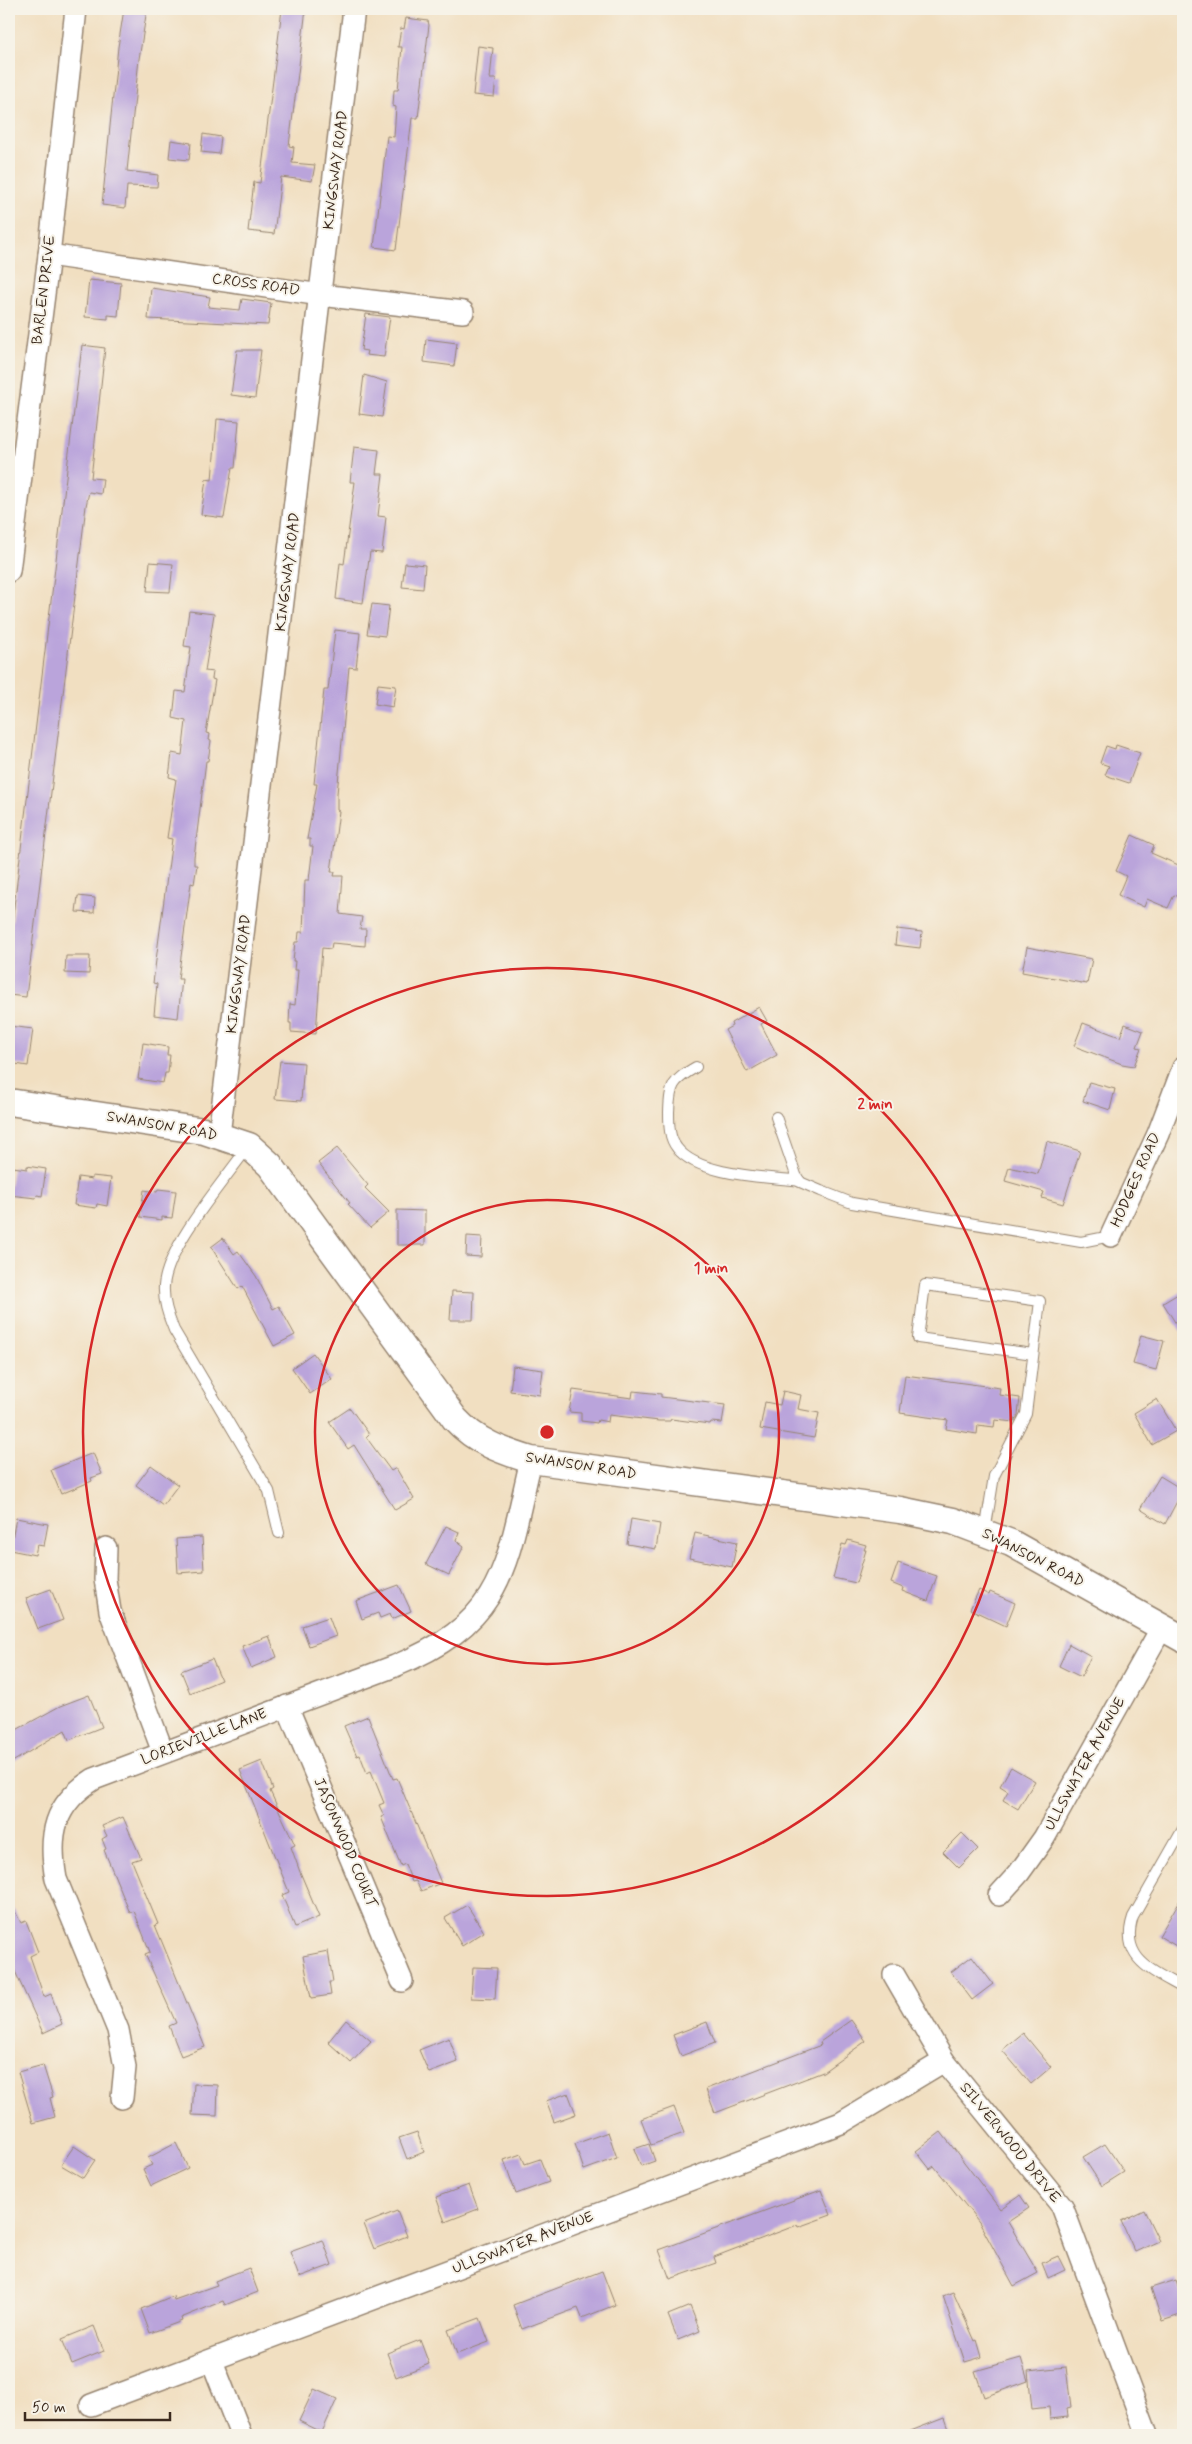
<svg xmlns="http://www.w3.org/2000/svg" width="1192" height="2444" font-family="Mynerve,sans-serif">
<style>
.building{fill:#baa4db}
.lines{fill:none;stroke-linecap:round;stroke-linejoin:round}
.service-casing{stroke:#968470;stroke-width:12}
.minor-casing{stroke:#968470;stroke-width:24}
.tertiary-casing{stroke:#968470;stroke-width:29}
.service{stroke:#fff;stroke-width:10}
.minor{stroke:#fff;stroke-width:21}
.tertiary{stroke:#fff;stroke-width:26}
.ring{fill:none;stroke:#d62828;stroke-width:2.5}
.labels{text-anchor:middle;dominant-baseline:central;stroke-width:4;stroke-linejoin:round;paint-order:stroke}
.street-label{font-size:15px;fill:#3b2a1e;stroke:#f7f3e8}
.centre{fill:#d62828;stroke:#f7f3e8;stroke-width:2.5}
.ring-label{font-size:15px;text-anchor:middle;font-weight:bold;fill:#d62828;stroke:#f7f3e8;stroke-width:4;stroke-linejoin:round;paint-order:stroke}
</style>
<rect width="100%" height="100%" fill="#f7f3e8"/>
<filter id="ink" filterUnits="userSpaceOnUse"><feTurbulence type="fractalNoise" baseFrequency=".02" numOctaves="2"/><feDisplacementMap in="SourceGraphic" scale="10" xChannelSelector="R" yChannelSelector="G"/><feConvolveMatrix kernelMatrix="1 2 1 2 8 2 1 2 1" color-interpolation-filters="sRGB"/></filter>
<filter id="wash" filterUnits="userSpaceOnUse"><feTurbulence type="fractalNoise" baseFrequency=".0096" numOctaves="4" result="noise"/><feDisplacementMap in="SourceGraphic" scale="20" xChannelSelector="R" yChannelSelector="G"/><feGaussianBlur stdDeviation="1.12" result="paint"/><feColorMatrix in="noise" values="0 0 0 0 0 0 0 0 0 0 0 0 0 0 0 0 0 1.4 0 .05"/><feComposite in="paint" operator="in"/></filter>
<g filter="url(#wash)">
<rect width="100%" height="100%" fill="#f1dfc1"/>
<g id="blocks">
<g class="building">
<path d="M124,9h23l-8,50 -12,112 31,4 -1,12 -30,-1 -2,22 -23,-3 16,-158z"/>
<path d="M282,9h24l-17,137 5,1 -2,16 23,2 -3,16 -31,-4 -7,57 -26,-3 6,-49 6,1z"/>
<path d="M406,18l22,3 1,4 -11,93h-6l-16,132 -22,-3 13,-111 7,1 2,-30 -3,-1 1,-16h4l4,-43h-4l3,-19 3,1z"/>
<path d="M478,46l15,2 -3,31h6l-2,18 -21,-2z"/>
<path d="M203,134l18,3 -2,17 -18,-2z"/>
<path d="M171,140l20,3 -2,17 -20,-2z"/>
<path d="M89,280l32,3 -3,33 -10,-1v4l-23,-2z"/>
<path d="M151,288l59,9 -2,10 32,3 2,-11 29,4 -3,22 -120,-6z"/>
<path d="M366,314l24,3 -6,40 -18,-2 1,-4 -6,-1z"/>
<path d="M426,339l31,4 -3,23 -30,-4z"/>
<path d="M82,345l23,3 -14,130 12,1 -2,15 -12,-2 -3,14 -60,491 -17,-2v-47z"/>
<path d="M237,350h24l-6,48 -24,-3z"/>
<path d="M364,375l23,7 -5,35 -23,-3z"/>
<path d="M217,419l22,2 -4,47h-3l-8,50 -23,-3 5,-36 6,1z"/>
<path d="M354,447l25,3 -3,24h7l-5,42 8,1 -4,36 -12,-1 -7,51 -27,-4 4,-36 4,1 11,-82h-5z"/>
<path d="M150,562l23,2 -3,28 -23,-1z"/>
<path d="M405,563l20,2 -2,24 -21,-2z"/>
<path d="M372,604l17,2 -4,30 -18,-2z"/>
<path d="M189,611l25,3 -9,57 8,1 -1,7 3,1 -9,53 4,1 -1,6 2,1 -3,20h-2l-12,96v8h3l-3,19 -3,-1 -13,96h4l-4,39 -24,-3 3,-31 -4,-1 19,-144 -5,-1 9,-59 -7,-2 3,-24 10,2 4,-34 -13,-3 3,-27 9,1 6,-45 -7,-1z"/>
<path d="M335,630l25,3 -4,35 -7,-1 -12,127v16l2,1 -8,61h4l-1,4h9l-3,38 22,3 -2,12h6l-1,17 -33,-3 -1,6 -9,-1 -6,86 -25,-2v-9h-2l1,-19 5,1 3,-35h-4l1,-9h-2l2,-19h3l1,-10h4l2,-52h4l4,-34h-3v-7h-3l10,-55h-3l10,-94h4z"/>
<path d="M378,684l18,2 -3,21 -18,-3z"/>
<path d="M1116,745l24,8 -11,30 -24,-8 4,-9 -9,-3 6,-17 9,3z"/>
<path d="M1132,835l22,10 -3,8 32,14v31l-9,-3 -6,13 -21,-9 -3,8 -26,-12 8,-19 -10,-5z"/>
<path d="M78,896l17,2 -1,15 -18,-1z"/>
<path d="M897,929l25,3 -2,16 -25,-3z"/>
<path d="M1027,947l65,12 -5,25 -65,-12z"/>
<path d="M66,956h24l-1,18 -24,-1z"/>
<path d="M759,1007l8,14 -6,3 16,31 -30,17 -22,-42 7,-4 -1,-3z"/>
<path d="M1083,1023l37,14 5,-13 18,7 -6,16 4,1 -7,18 -12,-2 -48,-18z"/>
<path d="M9,1026l24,3 -5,37 -19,-3z"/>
<path d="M143,1043l25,4 -1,8h3l-2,18h-3l-2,10 -25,-4z"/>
<path d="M280,1061l24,2 -3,38 -26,-2z"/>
<path d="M1089,1082l26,7 -5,21 -27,-9z"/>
<path d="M1047,1141l33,10 -17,53 -21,-6 2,-6 -39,-11 4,-14 29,7z"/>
<path d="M337,1148l31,37 -3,3 24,24 -19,16 -22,-24 2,-1 -32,-40z"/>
<path d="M27,1166l19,3 -4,27 -5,-1 -1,3 -27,-3 4,-28 14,2z"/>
<path d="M92,1176l19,2 -4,28 -10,-2 -1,4 -22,-3 4,-28 14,2z"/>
<path d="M158,1189l18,2 -4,27 -10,-1v3l-22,-3 4,-27 13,2z"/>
<path d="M397,1210l28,1v34h-28z"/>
<path d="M467,1236l15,1 -1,20 -15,-1z"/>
<path d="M223,1238l11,16 4,-3 18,25 17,33 6,-3 16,29 -21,11 -32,-60 -4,3 -27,-42z"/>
<path d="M452,1291l22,1 -1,28h-23z"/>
<path d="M1183,1291v44l-20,-32z"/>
<path d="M1141,1335l23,6 -8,29 -23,-6z"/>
<path d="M313,1353l19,26 -22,15 -18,-26z"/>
<path d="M513,1366l30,4 -3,25 -30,-4z"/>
<path d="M905,1375l95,13 -1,7 21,3 -2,17 -4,7 -19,-2 -1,7 -16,-2 -1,9 -31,-5 2,-9 -48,-7z"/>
<path d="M573,1390l59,8 1,-7 28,3v3l64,8 -3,18 -11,-1 -1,2 -39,-5 -1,2h-11l-50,-6 -1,7 -10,-2 -1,3 -16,-2v-8l-12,-1z"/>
<path d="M783,1391l18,4 -3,14 21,4 -5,25 -54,-9 5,-27 15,3z"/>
<path d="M1157,1399l19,32 -24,14 -18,-32z"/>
<path d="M350,1408l19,26 -3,3 25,34 5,-3 18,31 -19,11 -41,-65 -6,4 -19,-27z"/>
<path d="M93,1453l9,21 -11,4 1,3 -31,13 -10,-24z"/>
<path d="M151,1465l27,20 -15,20 -27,-20z"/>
<path d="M1160,1476l23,14 -18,34 -25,-15z"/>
<path d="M16,1518l32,6 -4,22 -7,-1 -2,10 -25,-5z"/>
<path d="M631,1519l29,5 -4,25 -29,-5z"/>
<path d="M446,1526l13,6 -3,8 8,6 -15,29 -23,-11z"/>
<path d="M695,1533l42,9 -5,25 -43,-9z"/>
<path d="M202,1537l2,34 -26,2 -2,-34z"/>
<path d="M848,1540l18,5 -2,5h2l-10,33 -23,-5 9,-34 4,1z"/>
<path d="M898,1563l39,13 -9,25 -26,-10 1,-3 -12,-5z"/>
<path d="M399,1585l12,26 -19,8 -2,-5 -10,4 -2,-5 -16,6 -6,-18z"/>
<path d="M51,1589l12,31 -25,9 -12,-31z"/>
<path d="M979,1590l10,5 1,-3 25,11 -9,23 -36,-17z"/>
<path d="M329,1617l7,19 -27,10 -7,-20z"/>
<path d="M269,1636l8,21 -26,11 -9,-22z"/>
<path d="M1069,1644l22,12 -10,21 -22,-11z"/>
<path d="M212,1659l9,21 -31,13 -9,-22z"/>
<path d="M89,1695l13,32 -33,13 -4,-10 -56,34v-30l51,-28z"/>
<path d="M368,1716l25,63 4,-1 44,105 -20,8 -5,-10 -4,1 -7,-18 -4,2 -20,-49 3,-1 -5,-11 5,-2 -13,-32 -4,2 -7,-18 -3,1 -13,-30z"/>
<path d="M262,1761l11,28 -3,2 25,54 -4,2 9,25 19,45 -24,10 -13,-32 7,-3 -49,-122z"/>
<path d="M1011,1767l24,14 -17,28 -15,-9 5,-9 -8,-5z"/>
<path d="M123,1817l18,41 -9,3 26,63 -3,1 50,122 -24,9 -12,-30 7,-3 -31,-69 5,-2 -16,-41 -4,2 -26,-63 2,-1 -4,-10 5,-3 -5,-10z"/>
<path d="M962,1833l16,16 -19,19 -16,-16z"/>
<path d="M1183,1895v55l-24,-14z"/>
<path d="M9,1899l12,24 5,-2 12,31 -8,4 14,41 7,-3 11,30 -19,9 -34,-75z"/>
<path d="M467,1905l17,27 -22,14 -17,-28z"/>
<path d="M328,1951l5,31h-4l2,13 -20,3 -8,-42z"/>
<path d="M972,1956l21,28 -21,16 -21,-28z"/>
<path d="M473,1967l24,1 -2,31 -24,-1z"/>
<path d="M346,2020l25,21 -20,22 -23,-21z"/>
<path d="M851,2020l15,21 -43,31 -108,41 -9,-24 115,-44 -1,-3z"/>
<path d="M707,2022l8,21 -34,13 -8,-21z"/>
<path d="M1023,2033l28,34 -20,17 -29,-34z"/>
<path d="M449,2038l9,24 -29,11 -10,-23z"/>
<path d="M43,2065l10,32 -3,1 5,19 -22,6 -15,-51z"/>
<path d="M194,2084l24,1 -1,31 -25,-1z"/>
<path d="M568,2093l8,21 -22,8 -8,-21z"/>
<path d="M674,2107l10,26 -33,12 -10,-26z"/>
<path d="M417,2132l7,20 -17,7 -8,-21z"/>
<path d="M608,2132l9,26 -33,12 -9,-26z"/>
<path d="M941,2132l59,77 20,-14 9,13 -21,14 30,51 -24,13 -35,-64 -45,-56 -4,3 -14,-18z"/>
<path d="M176,2143l12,25 -37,18 -8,-17 9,-4 -4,-7z"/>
<path d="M649,2144l6,17 -14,5 -7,-17z"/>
<path d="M1105,2144l19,28 -22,14 -19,-29z"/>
<path d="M74,2146l21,14 -12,18 -22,-13z"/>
<path d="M521,2154l4,10 15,-5 9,23 -33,12 -12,-34z"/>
<path d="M469,2185l9,24 -33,13 -9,-25z"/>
<path d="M821,2190l10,25 -33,12 -1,-2 -83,32 2,6 -46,16 -11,-29z"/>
<path d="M1144,2210l15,31 -24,11 -14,-31z"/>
<path d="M397,2211l10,25 -33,13 -10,-25z"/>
<path d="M323,2240l9,25 -33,12 -9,-25z"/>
<path d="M1058,2256l7,14 -17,8 -6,-15z"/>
<path d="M249,2268l9,24 -33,13 -2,-4 -42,17 1,3 -32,12 -9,-24 32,-13 1,4 43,-15 -2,-4z"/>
<path d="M602,2271l13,34 -33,13 -4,-10 -56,21 -9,-24z"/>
<path d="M1176,2280l7,21v13l-21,7 -11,-33z"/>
<path d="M953,2292l22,49 2,-1 5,17 -17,5 -22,-66z"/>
<path d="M690,2306l10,25 -22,9 -10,-25z"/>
<path d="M480,2318l9,24 -32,12 -9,-24z"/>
<path d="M94,2326l10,25 -32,13 -10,-25z"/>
<path d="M420,2340l9,24 -33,13 -9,-24z"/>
<path d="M1021,2358l7,23 -44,16 -9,-26z"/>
<path d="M1066,2367l5,40 -4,1 1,9 -18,2 -1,-12 -17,2 -4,-38z"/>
<path d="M314,2389l23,10 -15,33 -23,-11z"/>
<path d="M944,2418l6,17h-47v-1z"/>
</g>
</g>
</g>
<g filter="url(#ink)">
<use href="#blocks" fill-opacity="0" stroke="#968470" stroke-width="1"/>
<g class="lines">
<defs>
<g id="service">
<path d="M696,1067c-24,14 -26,18 -27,45 0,13 0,26 8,36 21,28 91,29 123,33"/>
<path d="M776,1117l20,58 4,7 21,9 31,12 229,39 30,-6"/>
<path d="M248,1147c-24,34 -81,99 -84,139 -1,15 4,30 10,44l95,161 10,42"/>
<path d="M985,1532l9,-56 32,-62 14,-113 -115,-16 -7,53 115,16"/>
<path d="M1183,1829l-50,88c-14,42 20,54 50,71"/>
</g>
<g id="minor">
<path d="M49,255l272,40 142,17"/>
<path d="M9,571l40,-316 27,-246"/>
<path d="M219,1135l135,-1126"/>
<path d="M1111,1236l47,-102 25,-66"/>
<path d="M106,1548l-1,31 5,32 53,141"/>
<path d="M287,1706l115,275"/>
<path d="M999,1895l20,-22 25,-35 118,-211"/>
<path d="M894,1975l50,86 118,145 85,229"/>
<path d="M122,2098l3,-31 -7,-37 -62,-151c-8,-45 -2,-75 38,-100l301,-113c111,-45 111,-101 136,-206"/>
<path d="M212,2361l29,74"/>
<path d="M91,2405l750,-282 103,-62"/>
</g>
<path id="tertiary" d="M9,1102l195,29 45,15 21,19 185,254c21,23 47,32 76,41l369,50 53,11 58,22 172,96"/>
</defs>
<use href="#service" class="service-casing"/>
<use href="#minor" class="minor-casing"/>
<use href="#tertiary" class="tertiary-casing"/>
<use href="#service" class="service"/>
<use href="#minor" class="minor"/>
<use href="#tertiary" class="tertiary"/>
</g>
</g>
<g class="ring">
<circle cx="547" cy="1432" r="232"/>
<circle cx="547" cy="1432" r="464"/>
</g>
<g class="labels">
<g class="street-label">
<text transform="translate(336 170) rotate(-83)">KINGSWAY ROAD</text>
<text transform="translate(256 285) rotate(8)">CROSS ROAD</text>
<text transform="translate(44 290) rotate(-83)">BARLEN DRIVE</text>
<text transform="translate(288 572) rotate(-83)">KINGSWAY ROAD</text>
<text transform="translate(239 974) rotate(-83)">KINGSWAY ROAD</text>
<text transform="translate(162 1126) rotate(10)">SWANSON ROAD</text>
<text transform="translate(1136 1180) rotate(-66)">HODGES ROAD</text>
<text transform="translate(581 1466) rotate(9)">SWANSON ROAD</text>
<text transform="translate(1033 1558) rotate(27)">SWANSON ROAD</text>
<text transform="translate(204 1737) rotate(-21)">LORIEVILLE LANE</text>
<text transform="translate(1085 1764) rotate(-61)">ULLSWATER AVENUE</text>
<text transform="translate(345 1843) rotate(67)">JASONWOOD COURT</text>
<text transform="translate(1010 2143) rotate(51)">SILVERWOOD DRIVE</text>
<text transform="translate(523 2243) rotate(-21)">ULLSWATER AVENUE</text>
</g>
</g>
<circle cx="547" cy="1432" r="8" class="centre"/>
<g class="ring-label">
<text x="875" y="1109">2 min</text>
<text x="711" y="1273">1 min</text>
</g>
<rect width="1192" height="2444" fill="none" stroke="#f7f3e8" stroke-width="30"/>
<path d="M25 2412v8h145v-8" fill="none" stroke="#3b2a1e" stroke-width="2.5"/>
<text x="32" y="2412" font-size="15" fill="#3b2a1e" stroke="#f7f3e8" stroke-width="4" paint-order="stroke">50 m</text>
</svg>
